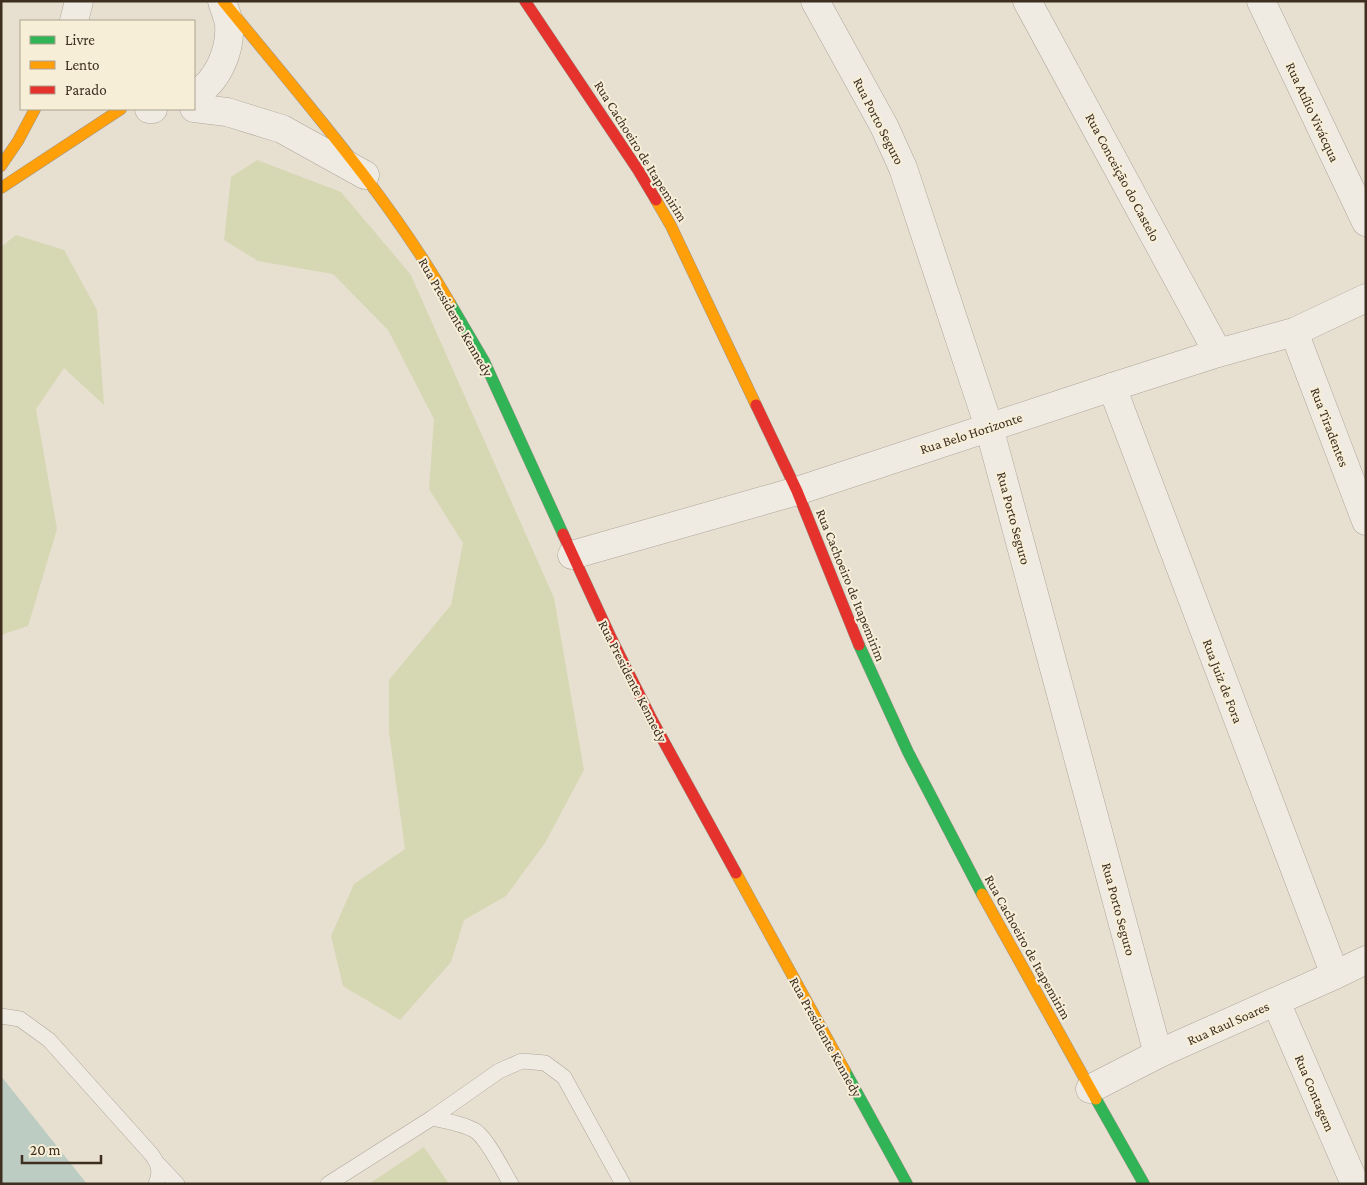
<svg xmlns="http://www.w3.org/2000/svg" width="1367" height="1185" font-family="'Crimson Pro',serif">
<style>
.green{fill:#d6d7b3}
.water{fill:#bcccc2}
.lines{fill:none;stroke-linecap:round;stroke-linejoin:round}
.lane-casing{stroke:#ada599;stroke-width:16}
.street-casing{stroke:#ada599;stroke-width:29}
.fast-casing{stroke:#9c958a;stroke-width:12}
.slow-casing{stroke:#9c958a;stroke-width:12}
.jam-casing{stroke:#9c958a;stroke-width:12}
.lane{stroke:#efebe3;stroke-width:15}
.street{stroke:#efebe3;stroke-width:28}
.fast{stroke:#30b455;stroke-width:11}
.slow{stroke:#ff9f0a;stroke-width:11}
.jam{stroke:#e5322d;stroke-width:11}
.labels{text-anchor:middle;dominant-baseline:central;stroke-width:4;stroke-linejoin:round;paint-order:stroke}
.street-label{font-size:14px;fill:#3d2e20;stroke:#f7eed8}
</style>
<rect width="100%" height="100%" fill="#e7e0d1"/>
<g class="green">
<path d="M257,160l84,32 70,83 143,323 30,172 -39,73 -39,53 -42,24 -13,42 -51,58 -57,-34 -12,-50 23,-52 51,-35 -16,-117v-52l62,-75 12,-62 -34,-54 5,-70 -46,-89 -55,-56 -75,-13 -34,-21 7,-63z"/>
<path d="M16,235l48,15 33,60 7,95 -40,-37 -28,41 21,120 -29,97 -27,9v-388z"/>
<path d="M424,1147l25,37h-80z"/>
</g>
<path class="water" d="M1,1076l86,108h-86z"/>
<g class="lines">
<defs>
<g id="lane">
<path d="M1,1016l19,3 29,21 103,115c7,10 9,17 4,29"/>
<path d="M432,1118c14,3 29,5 42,12 12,6 29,41 37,54"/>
<path d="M158,1164l19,20"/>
<path d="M328,1184l104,-66 67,-47 23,-10 23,2 19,14 59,107"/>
</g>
<g id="street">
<path d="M815,1l69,125 19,42 86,259 169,627"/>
<path d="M1027,1l191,352"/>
<path d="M1261,1l105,221"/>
<path d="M74,21l5,-20"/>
<path d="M194,95c24,-13 37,-45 35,-71 -1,-7 -5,-16 -7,-23"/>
<path d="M194,108l33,4 55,17 83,46"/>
<path d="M149,109h4"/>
<path d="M1294,332l72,189"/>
<path d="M1112,387l223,588"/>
<path d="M572,555l225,-64 315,-104 106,-34 76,-21 72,-34"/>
<path d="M1276,1002l79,182"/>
<path d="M1090,1089l68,-35 177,-79 31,-15"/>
</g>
<g id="fast">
<path d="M450,303l34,58 79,173"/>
<path d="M859,645l49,107 74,142"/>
<path d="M845,1071l62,113"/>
<path d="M1096,1099l48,85"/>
</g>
<g id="slow">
<path d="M223,1c79,97 164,193 227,302"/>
<path d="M1,166l17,-25 17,-32"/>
<path d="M1,188l120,-79"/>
<path d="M656,200l15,26 85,179"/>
<path d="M736,873l109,198"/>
<path d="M982,894l114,205"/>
</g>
<g id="jam">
<path d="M525,1l113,169 18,30"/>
<path d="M756,405l41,86 62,154"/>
<path d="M563,534l49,106 40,80 84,153"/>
</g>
</defs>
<use href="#lane" class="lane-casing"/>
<use href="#street" class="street-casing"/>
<use href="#fast" class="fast-casing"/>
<use href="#slow" class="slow-casing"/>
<use href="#jam" class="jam-casing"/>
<use href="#lane" class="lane"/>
<use href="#street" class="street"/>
<use href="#fast" class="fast"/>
<use href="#slow" class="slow"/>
<use href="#jam" class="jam"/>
</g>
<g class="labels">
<g class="street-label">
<text transform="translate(1313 112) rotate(65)">Rua Atílio Vivácqua</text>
<text transform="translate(879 121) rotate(63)">Rua Porto Seguro</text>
<text transform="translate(641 151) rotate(58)">Rua Cachoeiro de Itapemirim</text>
<text transform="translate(1123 177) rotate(62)">Rua Conceição do Castelo</text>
<text transform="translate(456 317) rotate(60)">Rua Presidente Kennedy</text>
<text transform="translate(1330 427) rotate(69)">Rua Tiradentes</text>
<text transform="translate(971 433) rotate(-18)">Rua Belo Horizonte</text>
<text transform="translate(1014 518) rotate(75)">Rua Porto Seguro</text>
<text transform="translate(851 585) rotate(68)">Rua Cachoeiro de Itapemirim</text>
<text transform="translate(633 681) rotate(63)">Rua Presidente Kennedy</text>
<text transform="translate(1223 681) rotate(69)">Rua Juiz de Fora</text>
<text transform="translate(1119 909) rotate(75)">Rua Porto Seguro</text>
<text transform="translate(1028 947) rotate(61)">Rua Cachoeiro de Itapemirim</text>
<text transform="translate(1228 1023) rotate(-24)">Rua Raul Soares</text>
<text transform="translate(826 1037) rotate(61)">Rua Presidente Kennedy</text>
<text transform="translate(1315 1093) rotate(67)">Rua Contagem</text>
</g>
</g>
<rect width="1367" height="1185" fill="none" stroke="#3d2e20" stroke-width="5"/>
<rect x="20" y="20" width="175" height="90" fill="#f7eed8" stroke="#ada18e"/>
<rect x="30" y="36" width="25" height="8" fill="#30b455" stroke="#ada18e"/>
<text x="65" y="45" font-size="15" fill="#3d2e20">Livre</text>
<rect x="30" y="61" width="25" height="8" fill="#ff9f0a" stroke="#ada18e"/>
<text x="65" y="70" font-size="15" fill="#3d2e20">Lento</text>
<rect x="30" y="86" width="25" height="8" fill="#e5322d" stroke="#ada18e"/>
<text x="65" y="95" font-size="15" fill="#3d2e20">Parado</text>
<path d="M22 1155v8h79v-8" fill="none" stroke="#3d2e20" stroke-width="2.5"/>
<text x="30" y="1155" font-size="15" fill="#3d2e20" stroke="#f7eed8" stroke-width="4" paint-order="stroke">20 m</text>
</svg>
